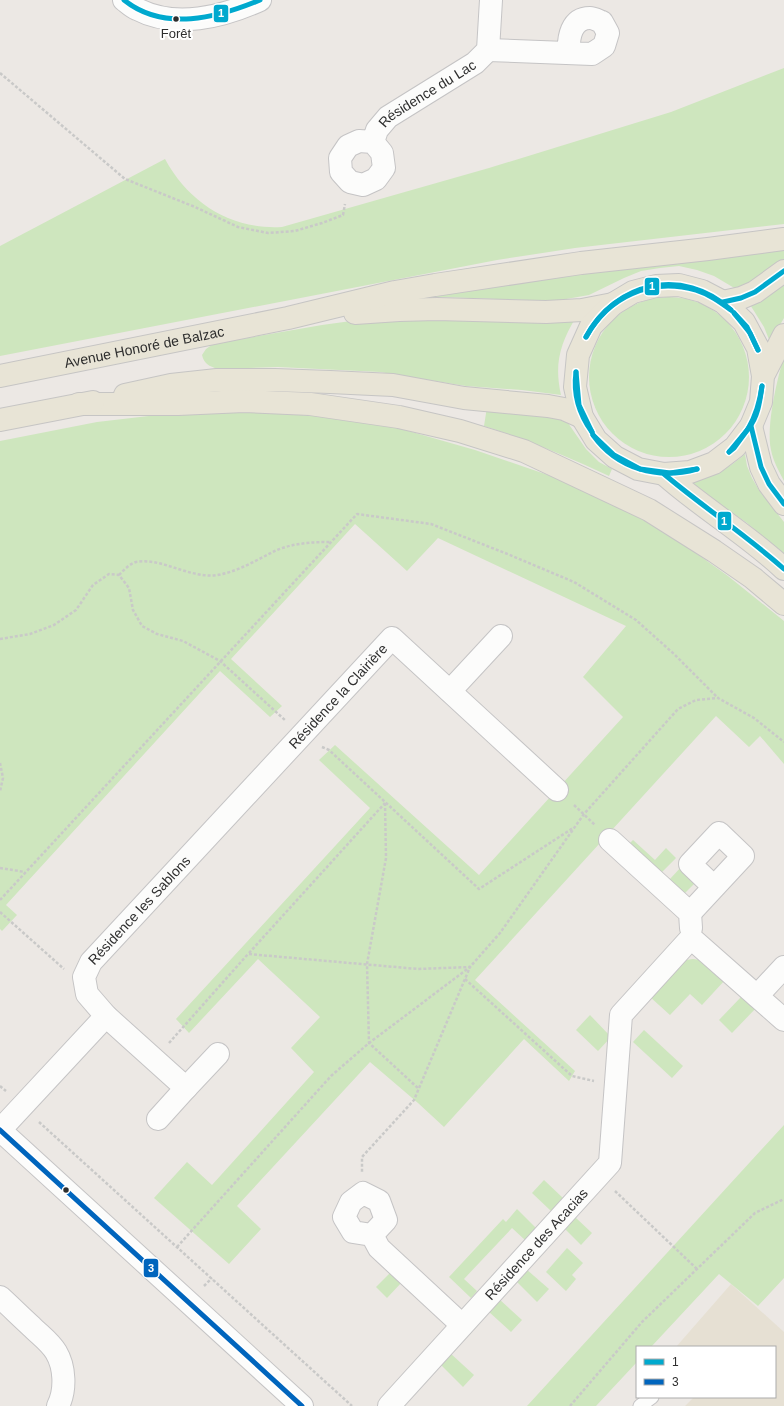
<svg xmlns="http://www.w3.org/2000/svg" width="784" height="1406" font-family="Helvetica,sans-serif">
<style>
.education{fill:#e6e0d3}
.green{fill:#cee6be}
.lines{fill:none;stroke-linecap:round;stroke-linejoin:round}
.service-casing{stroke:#c5c4c5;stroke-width:15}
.minor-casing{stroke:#c5c4c5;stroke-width:24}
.primary-casing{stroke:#c6c5c4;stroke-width:24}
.path{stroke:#c9c9c8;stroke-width:2.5;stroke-dasharray:3 2;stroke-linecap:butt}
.service{stroke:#fcfcfb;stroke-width:13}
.minor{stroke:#fcfcfb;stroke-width:22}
.primary{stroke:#e8e4d6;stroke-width:22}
.bus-1-casing{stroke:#fff;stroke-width:8}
.bus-2-casing{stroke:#fff;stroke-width:8}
.bus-1{stroke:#00a9ce;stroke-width:5}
.bus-2{stroke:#0065bd;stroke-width:5}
.bus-dot{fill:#2e2e2e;stroke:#fff;stroke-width:1.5}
.labels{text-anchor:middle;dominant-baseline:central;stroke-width:4;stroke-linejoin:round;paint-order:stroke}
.bus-label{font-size:13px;fill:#2e2e2e;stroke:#fff}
.street-label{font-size:14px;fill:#2e2e2e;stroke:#fff}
.line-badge{stroke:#fff;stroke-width:1.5}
.badge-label{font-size:11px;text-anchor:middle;font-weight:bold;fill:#fff}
</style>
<rect width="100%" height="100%" fill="#ece8e4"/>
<path class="education" d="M731,1284l53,48v74h-99l9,-9h81v-50h-99z"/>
<g class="green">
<path d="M784,68v156l-209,24 -78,12 -497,96v-110l165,-87c24,44 66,71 117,68l207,-59 182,-56z"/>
<path d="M784,247v16l-31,23 -17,3 -22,-13 -17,-6 -18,-4 -19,2 -19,3 -17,7 -35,17 -34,6 -112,-4 -31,1 119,-21z"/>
<path d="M784,280v38l-14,24 -6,-15 -15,-24z"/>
<circle cx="669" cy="377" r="80"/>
<path d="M576,317c-16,27 -22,47 -15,78l-39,-5 -56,-4 -86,-14 -102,-5 -60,2c-9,-3 -14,-5 -16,-14l4,-6 7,-5 109,-19 51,-7z"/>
<path d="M784,356v125c-5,-10 -11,-20 -13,-31 -5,-25 6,-70 13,-94z"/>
<path d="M487,407l62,6 19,10 18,26 13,13 13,7 -3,7c-41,-19 -81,-36 -125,-50z"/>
<path d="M245,412l74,4 79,12 77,22 73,25 66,29 58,32 56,40 56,45v143l-24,-28 -11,11 -33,-31 -241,264 100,91 -6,10 -45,-42 -80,88 -26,-24 -48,-41 -133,144 24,23 -32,35 -75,-66 33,-36 25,23 102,-113 -23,-24 29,-31 -62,-58 -69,74 -13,-14 194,-211 -51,-48 16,-15 144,130 144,-158 -40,-40 43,-51 -188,-88 -31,33 -52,-47 -124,135 51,47 -12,11 -50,-46 -214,234 11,10 -15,16 -2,-2v-488l97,-19 69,-8z"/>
<path d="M745,454l2,12 5,12 7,12 25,32v33l-37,-32 -59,-41c24,-5 39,-12 57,-28z"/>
<path d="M633,840l22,20 11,-12 10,10 -15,15 -32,-29z"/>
<path d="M683,865l15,15 -14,14 -15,-14z"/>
<path d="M693,959l7,1 25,20 -23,25 -12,-11 -20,21 -21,-19 31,-33 6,-3z"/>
<path d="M742,996l14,12 -24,25 -13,-13z"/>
<path d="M590,1015l21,22 -13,14 -22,-21z"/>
<path d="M644,1030l39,36 -11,12 -39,-36z"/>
<path d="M784,1125v153l-26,28 -39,-32 -68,73h-14v15l-41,44h-69z"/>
<path d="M544,1180l19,18 -12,13 -19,-18z"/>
<path d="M517,1209l19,19 -11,12 -13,-12 -48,51 13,12 -6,7 -22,-21 54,-58 3,3z"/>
<path d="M575,1217l17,16 -11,12 -17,-17z"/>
<path d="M567,1248l16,15 -11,12 4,4 -10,12 -20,-19z"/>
<path d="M526,1269l23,20 -12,13 -22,-22z"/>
<path d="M391,1272l11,10 -15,16 -11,-11z"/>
<path d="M499,1299l23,21 -11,12 -23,-21z"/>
<path d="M450,1353l24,22 -11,12 -23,-23z"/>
</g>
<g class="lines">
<defs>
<path id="service" d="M640,1406l12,-9"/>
<g id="minor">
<path d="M124,0c4,3 8,7 13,9 38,20 86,8 123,-9"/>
<path d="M488,50l104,4 12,-8 4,-13 -6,-11c-3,-1 -8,-4 -12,-4 -19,0 -22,20 -21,35"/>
<path id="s1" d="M373,142l9,11 2,15 -8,11 -13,6 -13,-3 -9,-10 -1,-14 8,-12 11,-5 14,1 4,-12 11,-13 87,-54 13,-13 3,-50"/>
<path d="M450,691l51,-55"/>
<path d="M610,840l80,73 1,15"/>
<path d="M690,913l53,-57 -24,-23 -29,31 24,23"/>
<path d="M757,996l27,-29"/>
<path id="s2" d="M218,1054l-32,34 -80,-72 -19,-22 -3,-17 7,-15 301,-324 165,152"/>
<path d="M158,1119l28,-31"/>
<path d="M0,1130l302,276"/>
<path d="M0,1130l106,-114"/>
<path d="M372,1235l14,-15 -7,-19 -16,-8 -12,9 -7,15 9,15 19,3 7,13 83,77"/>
<path d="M0,1297c11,10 21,20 32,30 8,8 18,15 24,25 9,15 10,38 2,54"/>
<path id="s3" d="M389,1406l221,-243 11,-148 70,-77 93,82"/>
</g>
<g id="primary">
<path d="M723,302l18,-4 14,-6 29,-21"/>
<path d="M355,313l44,-3 38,-1 109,3 36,-2 31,-6"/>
<path id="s4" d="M0,376l288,-58 107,-26 40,-7 146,-22 127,-14 76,-10"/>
<path d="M763,376l-5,-28 -14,-26 -21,-20 -21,-11 -23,-6 -23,1 -23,6 -20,12 -22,22 -13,29 -3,32 7,30 14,23 19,17 23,12 26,5 26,-2 24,-9 21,-16 16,-21 10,-24 2,-26 21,-41"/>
<path d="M125,395l46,-10 46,-5h58l55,2 63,3 71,13 84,8 16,3 18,8"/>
<path d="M79,404h99l66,-3 66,3 89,13 61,14 64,20 125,59 65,41 39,27 31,26"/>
<path d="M0,420l93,-18"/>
<path d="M751,426l10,41 8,17 15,20"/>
<path d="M664,474c38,34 83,60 120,95"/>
</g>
</defs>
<use href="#service" class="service-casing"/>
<use href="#minor" class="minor-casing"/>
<use href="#primary" class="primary-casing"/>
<g class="path">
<path d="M0,73l125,106 70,28 43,20 30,6 27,-2 27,-8 21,-8 2,-11"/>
<path d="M119,575c5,-5 10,-11 17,-13 25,-5 54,17 81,13 21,-3 41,-16 60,-25 17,-7 36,-8 54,-8"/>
<path d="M0,639l30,-5 24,-9 22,-15 17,-25 16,-11 10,1 10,13 4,22 9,16 15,8 26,7 37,20 66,60"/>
<path d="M322,747l7,3 150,139 94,-61"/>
<path d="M0,763l3,15 -3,13"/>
<path d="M385,803l1,55 -19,106 2,79 50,46"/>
<path d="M574,805l21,20"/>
<path d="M0,868l25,4"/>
<path d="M0,900l357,-386 74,10 74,29 69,29 62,38 38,34 44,44"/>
<path d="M0,912l64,57"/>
<path d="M249,953l136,-150"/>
<path d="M465,979l107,97 22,5"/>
<path d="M169,1043l79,-89 170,15 52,-2 -56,133 -52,57v15"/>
<path d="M0,1086l6,5"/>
<path d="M39,1122l313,284"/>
<path d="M615,1191l82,78"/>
<path d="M177,1247l154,-171 38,-33 101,-76 30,-34 84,-119 94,-105 18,-9 22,-2 36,20 30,24"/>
<path d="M204,1286l8,-8"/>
<path d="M570,1406l72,-84 113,-109 29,-14"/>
</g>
<use href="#service" class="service"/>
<use href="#minor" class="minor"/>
<use href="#primary" class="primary"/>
<defs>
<g id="bus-1">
<path d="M124,0c40,32 93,18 136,0"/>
<path d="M723,302l18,-4 14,-6 29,-21"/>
<path d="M734,313l16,20 8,17"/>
<path d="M734,313l13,14 11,23"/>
<path d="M586,337c29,-55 97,-71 145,-27"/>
<path d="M586,337c22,-40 64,-60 110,-47 13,4 24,12 35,20"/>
<path d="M576,372l3,33 13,27"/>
<path d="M576,372c-3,22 3,42 16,60"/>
<path d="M751,426l10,41 8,17 15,20"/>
<path d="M748,429c8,-14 12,-28 14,-43"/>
<path d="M748,429c10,-12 12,-28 14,-43"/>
<path d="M593,435l21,20 26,14 30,4 27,-4"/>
<path d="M593,435c24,34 65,45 104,34"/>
<path d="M729,452l19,-23"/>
<path d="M729,452l5,-4 14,-19"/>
<path d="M664,474c39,33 82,61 120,95"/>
</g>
<path id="bus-2" d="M0,1130l302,276"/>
</defs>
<use href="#bus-1" class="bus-1-casing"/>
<use href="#bus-2" class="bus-2-casing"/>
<use href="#bus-1" class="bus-1"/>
<use href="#bus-2" class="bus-2"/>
</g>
<g class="bus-dot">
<circle cx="176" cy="19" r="3.5"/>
<circle cx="66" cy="1190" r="3.5"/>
</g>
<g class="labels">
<g class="bus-label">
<text x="176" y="33">Forêt</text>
</g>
<g class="street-label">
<text stroke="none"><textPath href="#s1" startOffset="214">Résidence du Lac</textPath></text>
<text stroke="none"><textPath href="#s4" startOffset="147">Avenue Honoré de Balzac</textPath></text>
<text stroke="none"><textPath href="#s2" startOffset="580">Résidence la Clairière</textPath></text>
<text stroke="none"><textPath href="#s2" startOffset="288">Résidence les Sablons</textPath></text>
<text stroke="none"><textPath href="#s3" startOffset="219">Résidence des Acacias</textPath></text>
</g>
</g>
<g class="line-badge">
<rect x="213" y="4" width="16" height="19" rx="4" fill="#00a9ce"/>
<rect x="644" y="277" width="16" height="19" rx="4" fill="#00a9ce"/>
<rect x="717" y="511" width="15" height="20" rx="4" fill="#00a9ce"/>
<rect x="143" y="1258" width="16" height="20" rx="4" fill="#0065bd"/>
</g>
<g class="badge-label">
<text x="221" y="17">1</text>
<text x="652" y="290">1</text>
<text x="724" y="525">1</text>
<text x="151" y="1272">3</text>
</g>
<rect x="636" y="1346" width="140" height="52" fill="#ffffff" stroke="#ababab"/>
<rect x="644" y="1359" width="20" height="6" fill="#00a9ce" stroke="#ababab"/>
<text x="672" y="1366" font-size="12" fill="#2e2e2e">1</text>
<rect x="644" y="1379" width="20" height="6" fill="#0065bd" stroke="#ababab"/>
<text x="672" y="1386" font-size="12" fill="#2e2e2e">3</text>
</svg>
